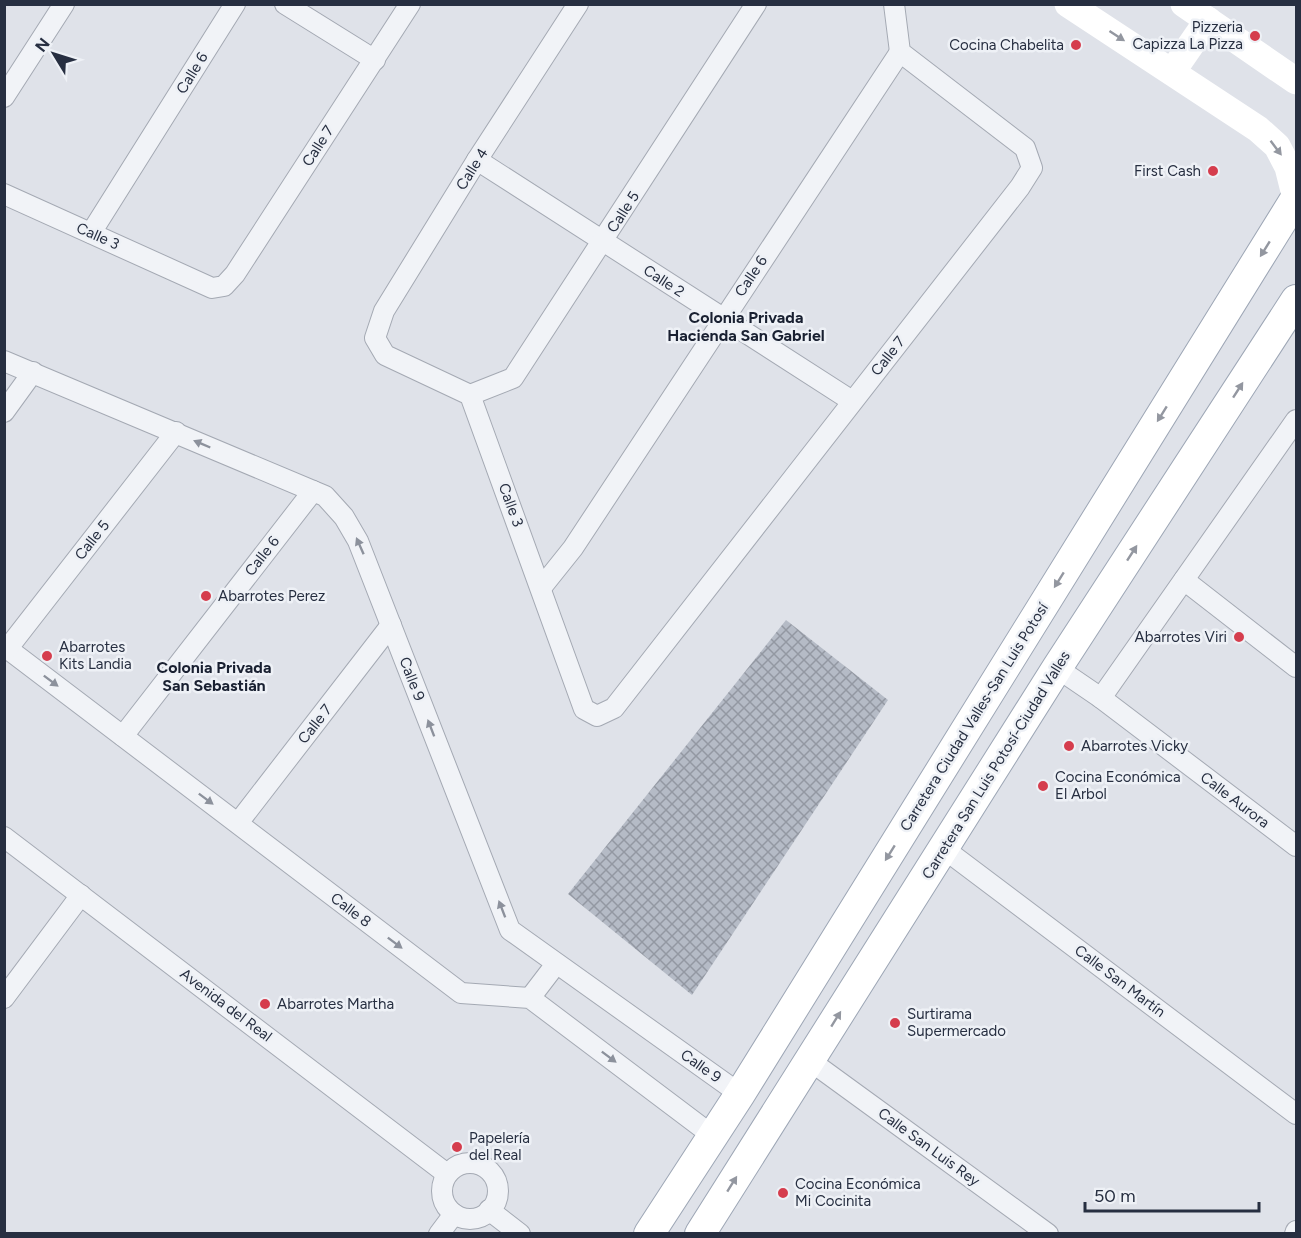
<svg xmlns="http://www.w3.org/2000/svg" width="1301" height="1238" font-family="Figtree,sans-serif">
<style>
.building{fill:url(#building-cross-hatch)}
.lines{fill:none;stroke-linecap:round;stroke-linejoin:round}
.street-casing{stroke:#a4a9b3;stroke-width:22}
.primary-casing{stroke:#9da6b5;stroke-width:32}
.street{stroke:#f1f3f7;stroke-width:20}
.secondary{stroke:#fff;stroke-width:27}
.primary{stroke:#fff;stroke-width:30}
.oneway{fill:#9397a0}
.oneway2{fill:#8c919c}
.poi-dot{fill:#d53d4d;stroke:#eef1f6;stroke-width:2}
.labels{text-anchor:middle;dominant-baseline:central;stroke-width:5;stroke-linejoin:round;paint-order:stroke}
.poi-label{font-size:15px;fill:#272f41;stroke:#eef1f6;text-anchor:start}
.street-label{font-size:15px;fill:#272f41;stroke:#eef1f6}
.neighbourhood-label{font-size:16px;font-weight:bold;fill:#192031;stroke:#eef1f6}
</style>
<defs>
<pattern id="building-cross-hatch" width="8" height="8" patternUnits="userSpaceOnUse" patternTransform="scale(1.5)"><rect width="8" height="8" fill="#b5bbc6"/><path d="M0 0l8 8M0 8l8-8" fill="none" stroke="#9398a2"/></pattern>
</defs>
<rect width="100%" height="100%" fill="#dfe2e9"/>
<path class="building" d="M786,620l102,80 -196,295 -124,-101z"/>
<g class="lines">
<defs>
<g id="street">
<path d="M285,4l90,56"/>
<path d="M578,4l-101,156 -93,151 -9,27 10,17 85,40 114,314 13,7 17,-8 406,-521 12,-19 -7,-20 -125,-96 -6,-48"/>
<path d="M4,97l60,-93"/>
<path d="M477,160l375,241"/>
<path d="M4,194l208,94 12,-2 11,-12 175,-270"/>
<path d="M91,233l144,-229"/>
<path d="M4,361l321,135 19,21 14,24 152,389 230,164"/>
<path d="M470,395l43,-17 243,-374"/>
<path d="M4,412l29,-40"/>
<path d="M1184,580l112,87"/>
<path d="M541,588l32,-40 327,-496"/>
<path d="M4,646l457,347 69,5 183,138"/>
<path d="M8,648l168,-216"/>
<path d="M1057,668l44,30 195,148"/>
<path d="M1101,698l195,-278"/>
<path d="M123,736l190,-245"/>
<path d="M238,823l153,-198"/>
<path d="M4,837l443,337"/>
<path d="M943,848l353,266"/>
<path d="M4,998l77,-103"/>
<path d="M530,998l26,-34"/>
<path d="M809,1060l239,174"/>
<circle cx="470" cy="1191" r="28"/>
<path d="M489,1210l31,24"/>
<path d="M439,1234l15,-20"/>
<path d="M1295,1234l1,-3"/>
</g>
<g id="primary">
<path d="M649,1234l91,-140 556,-896"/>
<path d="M700,1234l357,-566 239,-368"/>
</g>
</defs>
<use href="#street" class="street-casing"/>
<use href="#primary" class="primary-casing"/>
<use href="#street" class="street"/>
<g class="secondary">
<path d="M1068,4l190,125 19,17 11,21 8,32"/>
<path d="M1184,4l112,77"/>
<path d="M1172,72l36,-52"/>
</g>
<use href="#primary" class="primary"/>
</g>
<defs><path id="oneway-solid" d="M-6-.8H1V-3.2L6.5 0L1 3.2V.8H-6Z" transform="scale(1.5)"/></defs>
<g class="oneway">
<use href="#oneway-solid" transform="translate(1117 36) rotate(33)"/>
<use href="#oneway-solid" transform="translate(1276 148) rotate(53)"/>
<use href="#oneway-solid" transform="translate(1265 249) rotate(122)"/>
<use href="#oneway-solid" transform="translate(1238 390) rotate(-57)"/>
<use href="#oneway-solid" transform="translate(1162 414) rotate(122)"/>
<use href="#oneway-solid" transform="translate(1132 553) rotate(-57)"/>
<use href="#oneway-solid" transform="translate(1059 580) rotate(122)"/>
<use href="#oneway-solid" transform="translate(890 853) rotate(122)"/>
<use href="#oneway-solid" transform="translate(836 1019) rotate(-58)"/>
<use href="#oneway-solid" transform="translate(732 1184) rotate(-58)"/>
</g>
<g class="oneway2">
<use href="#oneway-solid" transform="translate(202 444) rotate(-157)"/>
<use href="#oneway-solid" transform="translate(360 546) rotate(-114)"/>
<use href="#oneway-solid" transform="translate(51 681) rotate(37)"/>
<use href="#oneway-solid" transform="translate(431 728) rotate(-111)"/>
<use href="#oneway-solid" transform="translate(206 799) rotate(37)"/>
<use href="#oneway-solid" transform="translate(502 909) rotate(-111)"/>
<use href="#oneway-solid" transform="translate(395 943) rotate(37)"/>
<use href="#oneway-solid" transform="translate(609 1057) rotate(37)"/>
</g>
<g class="poi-dot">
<circle cx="1255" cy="36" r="6"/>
<circle cx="1076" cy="45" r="6"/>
<circle cx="1213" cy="171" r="6"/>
<circle cx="206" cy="596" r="6"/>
<circle cx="1239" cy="637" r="6"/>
<circle cx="47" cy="656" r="6"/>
<circle cx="1069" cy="746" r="6"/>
<circle cx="1043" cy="786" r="6"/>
<circle cx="265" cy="1004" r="6"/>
<circle cx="895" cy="1023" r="6"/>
<circle cx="457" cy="1147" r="6"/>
<circle cx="783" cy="1193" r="6"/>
</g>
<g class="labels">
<g class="poi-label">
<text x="1243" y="27" text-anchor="end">Pizzeria<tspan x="1243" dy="17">Capizza La Pizza</tspan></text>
<text x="1064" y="45" text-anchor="end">Cocina Chabelita</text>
<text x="1201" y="171" text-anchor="end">First Cash</text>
<text x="218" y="596">Abarrotes Perez</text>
<text x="1227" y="637" text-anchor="end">Abarrotes Viri</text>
<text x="59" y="647">Abarrotes<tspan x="59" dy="17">Kits Landia</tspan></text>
<text x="1081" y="746">Abarrotes Vicky</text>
<text x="1055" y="777">Cocina Económica<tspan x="1055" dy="17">El Arbol</tspan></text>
<text x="277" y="1004">Abarrotes Martha</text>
<text x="907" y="1014">Surtirama<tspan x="907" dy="17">Supermercado</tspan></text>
<text x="469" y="1138">Papelería<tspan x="469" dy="17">del Real</tspan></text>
<text x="795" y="1184">Cocina Económica<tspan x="795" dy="17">Mi Cocinita</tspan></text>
</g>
<g class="street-label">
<text transform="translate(192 73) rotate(-58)">Calle 6</text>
<text transform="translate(318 146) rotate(-57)">Calle 7</text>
<text transform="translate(472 169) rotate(-58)">Calle 4</text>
<text transform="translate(623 212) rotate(-57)">Calle 5</text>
<text transform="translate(98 236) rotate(24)">Calle 3</text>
<text transform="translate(751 276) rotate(-56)">Calle 6</text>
<text transform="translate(664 281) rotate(33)">Calle 2</text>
<text transform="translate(888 356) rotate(-52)">Calle 7</text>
<text transform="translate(511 505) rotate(70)">Calle 3</text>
<text transform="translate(92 540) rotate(-52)">Calle 5</text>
<text transform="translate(262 556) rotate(-52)">Calle 6</text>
<text transform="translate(412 679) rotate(69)">Calle 9</text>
<text transform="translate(974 717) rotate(-58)">Carretera Ciudad Valles-San Luis Potosí</text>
<text transform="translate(315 724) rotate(-52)">Calle 7</text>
<text transform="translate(996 765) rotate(-58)">Carretera San Luis Potosí-Ciudad Valles</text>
<text transform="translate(1235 800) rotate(37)">Calle Aurora</text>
<text transform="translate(351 910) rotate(37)">Calle 8</text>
<text transform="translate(1120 981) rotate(37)">Calle San Martín</text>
<text transform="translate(226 1005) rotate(37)">Avenida del Real</text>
<text transform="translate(701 1066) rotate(35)">Calle 9</text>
<text transform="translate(929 1147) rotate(36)">Calle San Luis Rey</text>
</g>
<g class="neighbourhood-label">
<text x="746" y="317">Colonia Privada<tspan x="746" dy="18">Hacienda San Gabriel</tspan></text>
<text x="214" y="667">Colonia Privada<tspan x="214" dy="18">San Sebastián</tspan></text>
</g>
</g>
<rect width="1301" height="1238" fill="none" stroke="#272f41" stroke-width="12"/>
<g transform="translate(54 54) rotate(308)" stroke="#eef1f6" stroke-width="4.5" paint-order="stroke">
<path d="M0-4.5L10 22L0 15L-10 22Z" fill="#272f41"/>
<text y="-9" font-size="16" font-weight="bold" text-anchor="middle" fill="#272f41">N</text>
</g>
<path d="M1085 1202v9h174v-9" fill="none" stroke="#272f41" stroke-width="3"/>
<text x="1094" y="1202" font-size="18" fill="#272f41" stroke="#eef1f6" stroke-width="4.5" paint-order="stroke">50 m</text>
</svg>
